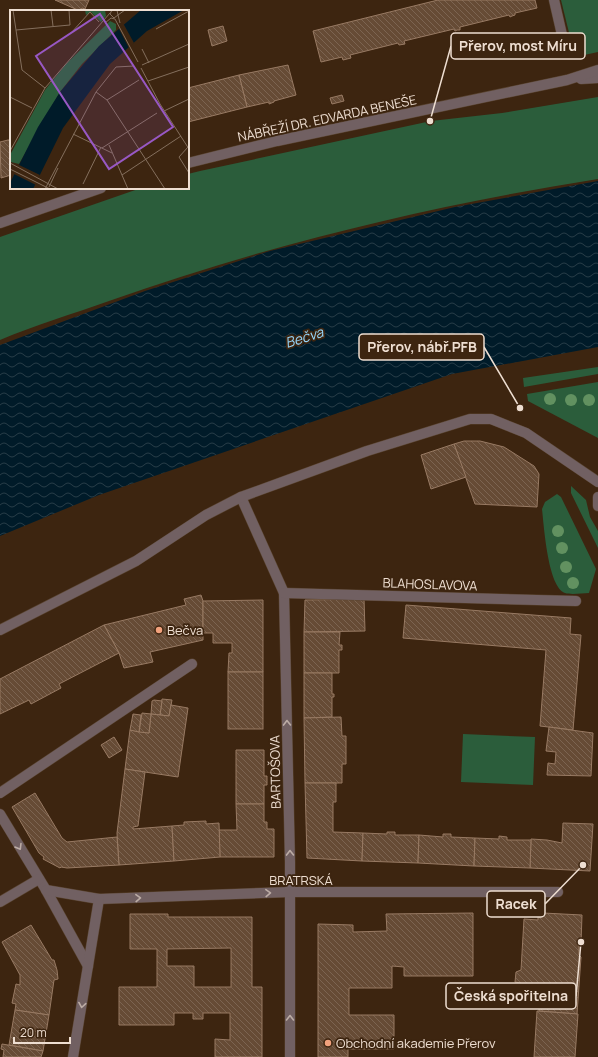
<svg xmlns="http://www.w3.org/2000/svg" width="598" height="1057" font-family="Manrope,sans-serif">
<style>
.green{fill:#2b5d3b}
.water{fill:url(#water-waves)}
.building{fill:url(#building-back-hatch);stroke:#987a63;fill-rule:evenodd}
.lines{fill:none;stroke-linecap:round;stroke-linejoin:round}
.minor-casing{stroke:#59432f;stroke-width:11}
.minor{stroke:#716062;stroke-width:10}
.tree{fill:#629160}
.oneway{stroke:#bcaca5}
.poi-dot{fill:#f1a17c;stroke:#3d2510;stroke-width:1.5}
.labels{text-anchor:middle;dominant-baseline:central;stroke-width:3.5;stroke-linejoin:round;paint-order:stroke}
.street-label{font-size:13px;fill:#eeded1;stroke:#3d2510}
.poi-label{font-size:13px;fill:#eeded1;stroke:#3d2510;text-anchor:start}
.water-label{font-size:14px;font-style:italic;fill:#95d8fe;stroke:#3d2510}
.inset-road{fill:none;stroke:#846f5d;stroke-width:1}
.view{fill:#9858c4;fill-opacity:0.15;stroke:#9858c4;stroke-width:2}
.inset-edge{fill:none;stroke:#eeded1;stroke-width:2}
.leader{fill:none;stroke:#eeded1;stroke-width:1.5}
.callout-dot{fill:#eeded1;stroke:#3d2510;stroke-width:1.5}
.callout{fill:#3d2510;stroke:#eeded1;stroke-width:1.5}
.callout-label{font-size:14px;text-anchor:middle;font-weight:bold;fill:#eeded1}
</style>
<defs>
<pattern id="water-waves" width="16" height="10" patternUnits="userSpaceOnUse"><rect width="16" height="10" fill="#001b29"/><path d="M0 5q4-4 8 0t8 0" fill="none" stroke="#263c47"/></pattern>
<pattern id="building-back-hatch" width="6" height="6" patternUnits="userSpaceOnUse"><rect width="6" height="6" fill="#664b35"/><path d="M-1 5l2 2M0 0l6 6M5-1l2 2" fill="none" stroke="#7c6451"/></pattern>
</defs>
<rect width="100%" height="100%" fill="#3d2510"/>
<g class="green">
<path d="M561,0h37v52l-23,5z"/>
<path d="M598,97v82c-166,26 -331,66 -489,122 -36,13 -74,24 -109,39v-103l141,-49h47v-14l12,-3 231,-50 71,-8z"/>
<path d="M598,367v7l-74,13 -1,-9z"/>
<path d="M598,382v56l-70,-37 -1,-7z"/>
<path d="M571,486l15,14 4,17 8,14v17l-27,-55z"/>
<path d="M557,494l4,3 35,72 -7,24c-7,0 -17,2 -24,0 -17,-6 -21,-66 -23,-84l3,-7z"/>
<path d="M463,734l72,3 -2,48 -72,-3z"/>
</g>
<path class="water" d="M598,181v166l-146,27 -353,121 -99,41v-191l145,-54 125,-40 185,-44z"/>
<g class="building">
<path d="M55,0h34l-4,9 -3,-1 -2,3z"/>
<path d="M438,0h97l2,8 -22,5v2l-3,1 -2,1 -1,-2 -49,12v3h-3l-2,1 -1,-2 -50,12 1,3 -6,1 -1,-2 -48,12 1,3 -8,2 -1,-3 -21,5 -8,-31z"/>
<path d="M223,26l4,15 -15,5 -4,-16z"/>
<path d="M288,65l8,30 -22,6v1l-5,2v-2l-22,5 -8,-32z"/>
<path d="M239,75l8,32 -59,15v-34z"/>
<path d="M342,95l2,6 -12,3 -2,-6z"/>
<path d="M8,140h3v35l-10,3 -1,-36z"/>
<path d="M464,441h16l24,6 30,19 5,8 -2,33 -62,-3 -21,-60z"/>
<path d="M454,444l12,33 -35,12 -10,-34z"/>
<path d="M201,595l2,6v39l-53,12 3,10 -29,6 -5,-15 -15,-28 82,-20 -2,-6z"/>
<path d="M364,599l1,32 -61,1 1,-32z"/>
<path d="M263,600v72h-35l1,-19h3v-10h-19v-10h-10v-32z"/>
<path d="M406,605l165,13 -1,16 11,1 -8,95 -33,-4 6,-76 -143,-12z"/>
<path d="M104,625l15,28 -60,31 2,4 -30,16 -2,-4 -29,14v-35z"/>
<path d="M304,632h36l-1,13h3v5h-3v23h-35z"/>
<rect x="228" y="672" width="35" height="57"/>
<path d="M304,673h28v21h2v3h-2v20l-28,1z"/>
<path d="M162,699l10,1 -3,16 -9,-1z"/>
<path d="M154,700l8,1 -2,14 -9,-1 1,-13z"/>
<path d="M171,705l17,3 -10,69 -53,-8 5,-39 19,3 2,-19 18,2z"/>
<path d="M142,713l9,1 -2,19 -10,-1z"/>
<path d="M133,714l8,1 -2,17 -9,-2z"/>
<path d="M341,717l1,19h4v28h-4v19h-37l-1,-65z"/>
<path d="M549,727l44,6 -2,43 -44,-1 1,-12 7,1 1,-12 -10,-1z"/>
<path d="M114,737l8,13 -13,8 -8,-13z"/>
<path d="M236,750h28v26h3v9h-3v19h-28z"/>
<path d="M125,769l20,3 -7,54 -5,1v2l39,-3 2,35 -55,4 -2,-32z"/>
<path d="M305,783h31v19h-3v30l30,1 -1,28 -55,-3z"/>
<path d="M35,793l27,45 5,4 50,-5 2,28 -52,3 -6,-1 -1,1 -17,-9 1,-2 -5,-4 -27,-46z"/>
<path d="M236,804h28v18h3v7h7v28h-54l-1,-27h18z"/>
<path d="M206,821v3l13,-1 1,34 -46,4 -2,-35 12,-1v-3z"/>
<path d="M563,823l30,1 -3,47 -60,-3 1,-29 16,1 15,3z"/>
<path d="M387,832h8v3h24l-1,28 -56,-2 1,-28 24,1z"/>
<path d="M443,834h8v3l24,1 -1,28 -56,-3 1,-28 24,2z"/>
<path d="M499,836l8,1v3h24l-1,28 -56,-2 1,-28 24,1z"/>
<path d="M537,904l6,3v6l39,2 -1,28h-2v12l2,2 -4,57 -38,-3v-3l-17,-1 1,-16 -3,-1v-7l-5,-1 1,-10 5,-2 3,-51 14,1v-6l-5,-4z"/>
<path d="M473,913v63h-69v-9l-12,-1v22h-43v27h45v34h-46v8h-30v-133l35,1v7l34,-1 -1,-17z"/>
<path d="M130,914h38v3h84v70h10v70h-47v-18l15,1v-27h-27v6h-10v-6h-19v12h-55v-38h38v-38h-27zM231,948v39h-37v-21h-27v-17z"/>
<path d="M31,925l21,35h2l3,10 1,9 -4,1 -5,35 -34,-5 1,-6 -4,-1 4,-19 4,1v-10l-18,-33z"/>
<path d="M15,1010l34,5 -6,36 -34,-6z"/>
<path d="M537,1011l41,3 -3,43h-41z"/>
<path d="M2,1044l41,7 -2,6h-38l1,-7 -3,-1z"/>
</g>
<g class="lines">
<defs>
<g id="minor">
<path d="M554,0l11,48"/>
<path d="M581,79l17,-1"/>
<path d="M188,163l89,-22 290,-61 31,-10"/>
<path d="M0,223l101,-35"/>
<path d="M241,497l43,96 6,269v195"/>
<path d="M598,497v9"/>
<path d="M284,593l292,8"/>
<path d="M0,630l136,-69 70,-46 35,-18 126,-46 103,-32h21l35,14 72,49"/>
<path d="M0,793l192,-129"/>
<path d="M0,814l46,76 42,76"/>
<path d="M46,890l53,9 191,-7h268"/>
<path d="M0,902l39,-23"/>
<path d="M73,1057l26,-158"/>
</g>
</defs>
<use href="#minor" class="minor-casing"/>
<use href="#minor" class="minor"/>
</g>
<g class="tree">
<circle cx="550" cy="399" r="6"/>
<circle cx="571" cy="400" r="6"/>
<circle cx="589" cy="400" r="6"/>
<circle cx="558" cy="531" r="6"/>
<circle cx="562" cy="548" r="6"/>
<circle cx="566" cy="567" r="6"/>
<circle cx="573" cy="583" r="6"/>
</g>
<defs><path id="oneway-chevron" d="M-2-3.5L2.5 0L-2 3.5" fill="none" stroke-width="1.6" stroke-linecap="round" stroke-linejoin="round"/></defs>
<g class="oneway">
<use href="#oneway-chevron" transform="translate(287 723) rotate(-91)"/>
<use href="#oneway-chevron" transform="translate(19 847) rotate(59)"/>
<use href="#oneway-chevron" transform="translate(290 853) rotate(-91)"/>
<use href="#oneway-chevron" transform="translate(268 893) rotate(-2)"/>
<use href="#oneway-chevron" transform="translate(138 898) rotate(-2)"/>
<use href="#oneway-chevron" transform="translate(82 1005) rotate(99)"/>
<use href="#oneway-chevron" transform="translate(290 1018) rotate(-90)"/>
</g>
<g class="poi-dot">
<circle cx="159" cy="630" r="4"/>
<circle cx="328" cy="1043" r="4"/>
</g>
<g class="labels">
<g class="street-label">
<text transform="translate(327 118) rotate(-12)">NÁBŘEŽÍ DR. EDVARDA BENEŠE</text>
<text transform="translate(430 584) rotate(2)">BLAHOSLAVOVA</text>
<text transform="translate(275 772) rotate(-91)">BARTOŠOVA</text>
<text x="301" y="880">BRATRSKÁ</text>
</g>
<g class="poi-label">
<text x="167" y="630">Bečva</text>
<text x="336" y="1043">Obchodní akademie Přerov</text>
</g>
<g class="water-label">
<text transform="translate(304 337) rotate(-17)">Bečva</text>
</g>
</g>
<g transform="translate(10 10)">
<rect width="179" height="179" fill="#3d2510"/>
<path d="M75,0h20l1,6 -5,6 -10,-10 -5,3zM100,11l6,3v6l-34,34 -22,28 -41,72 -8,-2 -1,-7 35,-65 21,-26z" fill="#2b5d3b"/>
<path d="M131,0h43l-37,21 -37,33 -47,64 -30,61h-23v-6l28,-56 22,-35 39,-46z" fill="#001b29"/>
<path d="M113,13l11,20 -5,5 -11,-21zM7,154l23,11 -4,10 -24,-12z" fill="#3d2510"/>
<path class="inset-road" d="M3,0l9,60 23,18M41,0l2,16M102,0l-2,4 4,4 4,-3 -1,-5M95,13l6,-5 4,1 23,43M110,13l-2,-8 7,-5M146,19l33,-18M6,20l54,-5 -1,-15M61,23l19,-21 9,10M132,39l7,14M132,55l47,-21M131,58l19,36 29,45M138,71l41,-14M86,82l11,8 58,89M0,87l22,11M97,90l32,-20M154,101l25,-12M63,124l39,19M99,135l19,44M178,137l-9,10 10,16M92,138l55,-35M0,141l35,-63 65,-75M0,153l48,26M0,159l40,20M112,165l59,-39M73,174l18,-37M39,177l9,-19M35,179l51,-97 20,-25 18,-1"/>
<path class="view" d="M90,4l73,113 -64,42 -73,-113z"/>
<rect width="179" height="179" class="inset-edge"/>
</g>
<path class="leader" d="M430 121L451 46M520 408L484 347M583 865L545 904M581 942L576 996"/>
<g class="callout-dot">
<circle cx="430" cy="121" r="4"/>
<circle cx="520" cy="408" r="4"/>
<circle cx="583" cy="865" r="4"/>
<circle cx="581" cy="942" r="4"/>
</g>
<g class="callout">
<rect x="451" y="33" width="134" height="26" rx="4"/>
<rect x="359" y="334" width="125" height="26" rx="4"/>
<rect x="487" y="891" width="58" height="26" rx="4"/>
<rect x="446" y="983" width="130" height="26" rx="4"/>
</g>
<g class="callout-label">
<text x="518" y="51">Přerov, most Míru</text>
<text x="422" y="352">Přerov, nábř.PFB</text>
<text x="516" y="909">Racek</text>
<text x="511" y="1001">Česká spořitelna</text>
</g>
<path d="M14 1037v6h56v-6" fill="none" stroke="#eeded1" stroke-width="2"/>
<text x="20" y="1037" font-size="12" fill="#eeded1" stroke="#3d2510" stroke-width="3" paint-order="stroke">20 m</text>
</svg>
